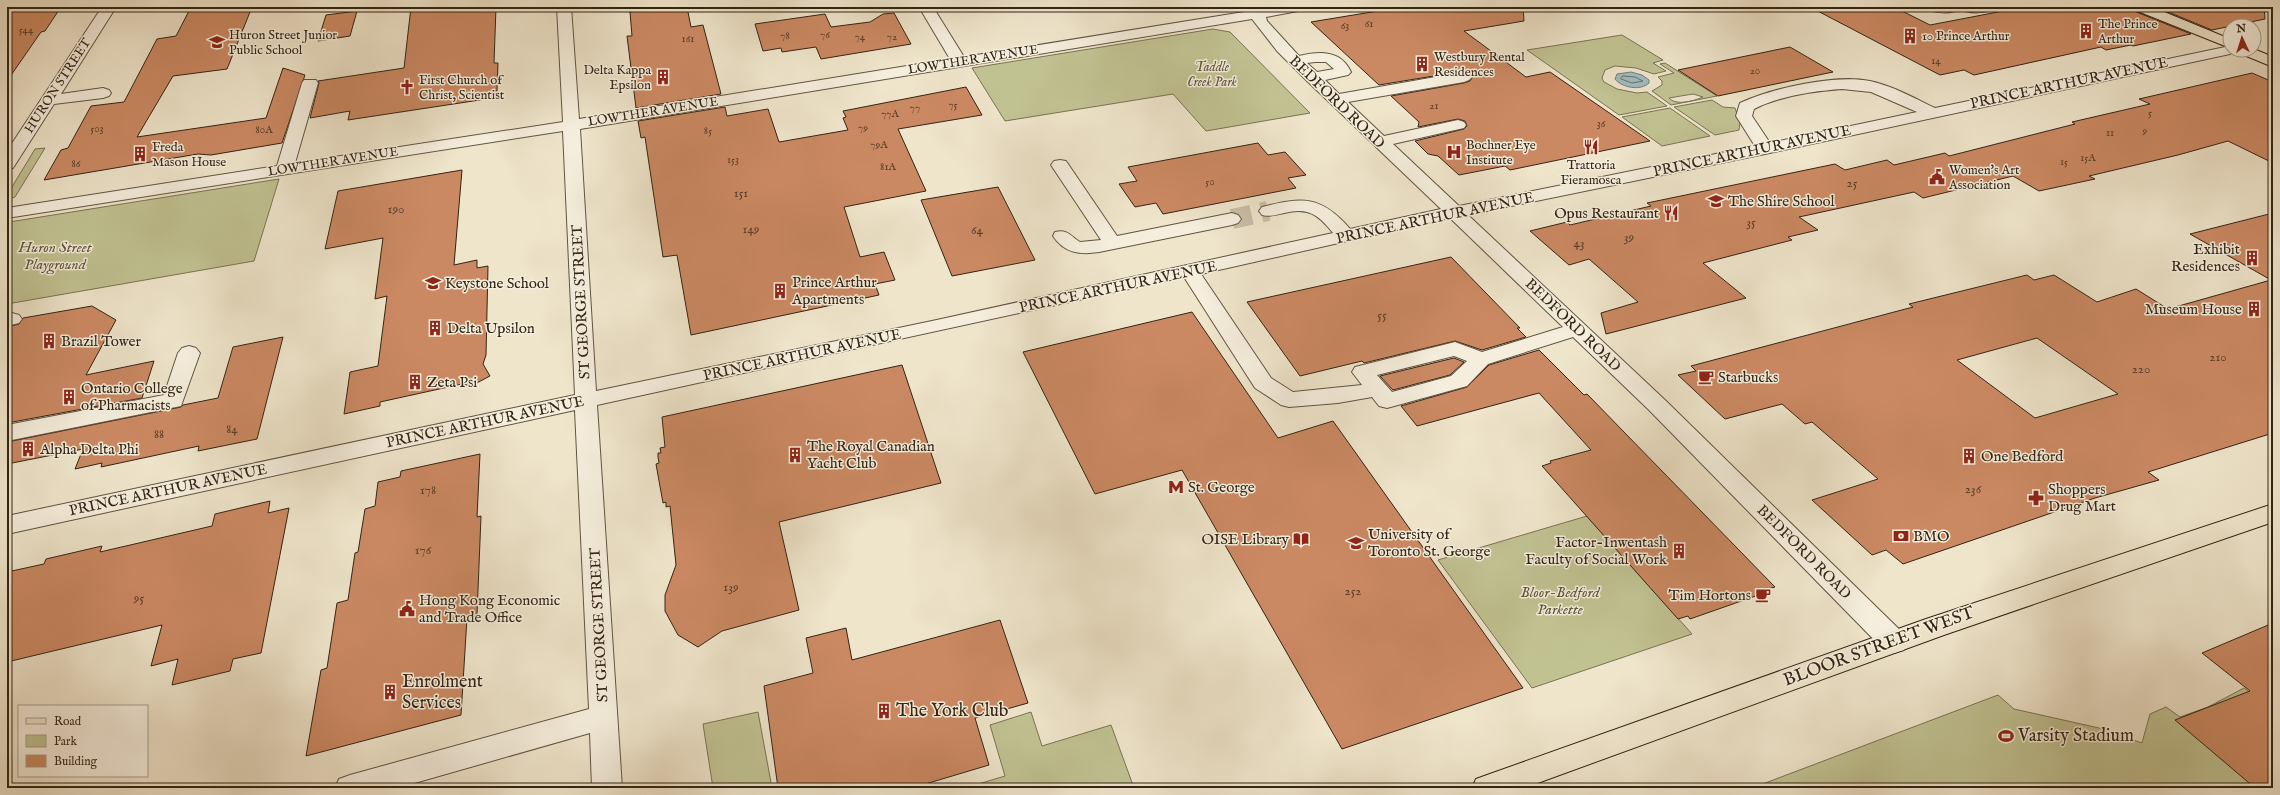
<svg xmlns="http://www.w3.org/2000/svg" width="2280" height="795" font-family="'IM FELL English',serif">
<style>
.green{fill:#c1c292;stroke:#7a7353;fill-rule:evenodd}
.water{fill:#9fbcc1;stroke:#737f7c}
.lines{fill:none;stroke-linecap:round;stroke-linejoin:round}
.shore{stroke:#68706a;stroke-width:1}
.building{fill:#cb8963;stroke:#322414;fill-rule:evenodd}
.minor-tunnel{stroke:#c9bea6;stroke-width:20;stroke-dasharray:20 10;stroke-linecap:butt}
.minor-casing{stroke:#615442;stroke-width:2}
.major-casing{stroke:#322414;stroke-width:2}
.minor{fill:#f5eedd;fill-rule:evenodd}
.major{fill:#efe5cb;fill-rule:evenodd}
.labels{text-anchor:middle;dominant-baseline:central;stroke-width:3;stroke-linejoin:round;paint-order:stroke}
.far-number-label{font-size:11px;fill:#583d28}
.far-poi-label{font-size:13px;fill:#322414;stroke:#f5eedd;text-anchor:start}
.far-street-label{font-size:13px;fill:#322414;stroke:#f5eedd}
.far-park-label{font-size:13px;font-style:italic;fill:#5d533a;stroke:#f5eedd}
.number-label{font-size:13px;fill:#583d28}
.street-label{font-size:15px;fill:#322414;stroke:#f5eedd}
.poi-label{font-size:15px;fill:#322414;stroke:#f5eedd;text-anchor:start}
.park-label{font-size:15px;font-style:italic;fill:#5d533a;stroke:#f5eedd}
.near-street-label{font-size:18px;fill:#322414;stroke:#f5eedd}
.near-poi-label{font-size:18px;fill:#322414;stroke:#f5eedd;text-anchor:start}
</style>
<rect width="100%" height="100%" fill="#efe5cb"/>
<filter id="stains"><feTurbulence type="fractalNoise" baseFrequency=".005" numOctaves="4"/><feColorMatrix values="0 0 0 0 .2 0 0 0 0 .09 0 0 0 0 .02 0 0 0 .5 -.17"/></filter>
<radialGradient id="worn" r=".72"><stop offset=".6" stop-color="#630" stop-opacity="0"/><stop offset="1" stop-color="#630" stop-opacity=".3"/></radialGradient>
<g class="green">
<path d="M1213,29l17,3 80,81 -104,18 -33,-37 -168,27 -33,-53z"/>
<path d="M1622,35l41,25 -10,3 13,8 -12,3 -18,-6 -21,-2 -10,4 -3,8 2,4 13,7 20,4 10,-1 20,14 -48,9 -92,-65z"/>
<path d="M1665,63l52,33 -46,9 -19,-14 10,-6v-4l-4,-4 16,-4 -14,-9zM1693,94l10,3c-9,4 -27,9 -34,1z"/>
<path d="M1712,100l11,7 12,1 5,14 -1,8 -24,5 -41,-28z"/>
<path d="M1670,108l40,28 -48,10 -40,-29z"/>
<path d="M45,148l-30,49 -7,2 -1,-4 28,-46z"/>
<path d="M279,179l-25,82 -247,43v-79l2,-3z"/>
<path d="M1587,516l105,118 -160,54 -94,-128z"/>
<path d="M2244,688l29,23v77h-521l246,-93 16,14 85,19 43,15 8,-29 16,-7 14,10 28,-10z"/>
<path d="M758,712l14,76h-59l-10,-64z"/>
<path d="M1031,712l11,34 69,-21 23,63h-169l40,-12 -15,-51z"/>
</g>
<path class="water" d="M1631,72l11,3 7,5v3c-8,8 -27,5 -34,-4l2,-5z"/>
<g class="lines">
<path class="shore" d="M1623,76l12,1 8,4 -11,2 -11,-4z"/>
</g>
<g class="building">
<path d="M7,7h54l-16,24 -4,1 -34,49z"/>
<path d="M191,7h61l-25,62 -54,7 -36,61 129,-19 17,-50 22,7 -23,68 -71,12 -13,-1 -24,4 -130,22 17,-30 7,-2 23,-42 33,-4 33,-63 19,-3z"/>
<path d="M411,7h85l-2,56h4l-1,28h-3l-1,7 -145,22 2,-9 -40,7 9,-35 -1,-2 86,-13z"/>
<path d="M664,7h23l4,20 12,-2 18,69 -85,14 -9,-72h5l-2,-24z"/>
<path d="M1402,7h121l1,14 -60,10 62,46 24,-5 100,69 -140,29 -5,-4 -46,9 -21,-19 -10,-2 -13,-13 49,-12 3,-3 -2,-5 -7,-2 -40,8 1,-5 -28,-26 73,-13 6,-2 3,-5 -9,-5 -85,14 -68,-63z"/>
<path d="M1810,7h84l36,18 94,-18h108l2,4 57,23 -58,12 -2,-1 -25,5 -5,-3 -127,28 -10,-5 -24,5z"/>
<path d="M2156,7h108l1,12 -53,11z"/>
<path d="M357,11l-7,25 -32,5 8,-26z"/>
<path d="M894,13l17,31 -90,15 -5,-12 -34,5 -1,-4 -18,3 -8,-27 70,-10 6,13 39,-5 13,-8z"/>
<path d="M1790,47l43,25 -115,24 -40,-26z"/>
<path d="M2252,73l21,9v81l-45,-22 -50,14 -89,21 6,3 -56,12 -26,-15 -90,22 -9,-6 -115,25 19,13 -30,7 4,3 -89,23 43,35 -140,36 -5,-21 37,-11 -49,-43 -20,6 -39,-34 37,-9 3,3 81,-19 -4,-3 188,-39 10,6 42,-10 7,5 51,-12 4,3 126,-32 -3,-2 78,-18 -11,-5z"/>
<path d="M966,87l16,28 -84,14 28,62 -82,16 16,50 24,-5 11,28 -20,4 4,11 -188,40 -14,-80 -14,2 -18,-120 -4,1 -3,-17 87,-14 2,9 41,-7 11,33 69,-12 -5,-12 3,-1 -3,-6z"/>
<path d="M1258,143l10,12 17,-3 21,23 -18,3 8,10 -133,26 -7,-11 -21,4 -16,-23 18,-3 -9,-14z"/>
<path d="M462,170l-8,95 23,-5v8l11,-2 -2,89 -3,9 7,12 -19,10 -9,-2 -82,18v4l-36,8 6,-42 28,-6 9,-70 -12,3 8,-61 -58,11 13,-58z"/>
<path d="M998,187l37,73 -83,16 -31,-76z"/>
<path d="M2273,213v220l-125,39 11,8 -64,18 -192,66 -17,-14 -14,5 -60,-55 66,-21 -66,-57 -7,2 -23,-20 -57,15 -47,-44 18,-4 -5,-5 222,-59 -4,-3 118,-29 7,5 20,-5 43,27 39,-13 32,20 103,-29 -81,-46zM2037,338l81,56 -83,24 -78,-58z"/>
<path d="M1451,257l69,71h-3l9,9 -44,13 -27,-9 -91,22 -2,-2 -62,15 -53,-74z"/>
<path d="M92,306l24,14 -30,55 68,-14 -12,37 -135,25v-96l12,-3 4,-6z"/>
<path d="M1192,312l86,126 55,-17 190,267 -181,61 -160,-279 -87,24 -72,-142z"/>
<path d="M283,337l-26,102 -59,12 1,-5 -98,21 1,-4 -27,6 8,-20 -76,15v-22l174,-35 2,-2 35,-7 15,-51z"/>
<path d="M1539,350l45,45 3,-1 188,193 -11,3 3,2 -77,27 -2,-3 -10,3 -136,-153 9,-3 -1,-2 41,-11 -52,-57 -122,33 -16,-20 66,-19 22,-22z"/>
<path d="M1454,358l10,4 -14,13 -57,15 -13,-14z"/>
<path d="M902,365l39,118 -162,39 20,88 -77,21 -24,16 -20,-12 -13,-24v-16l11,-30 -6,-59 -4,1v-5l-3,1 -7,-39 3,-1 -1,-6v-4h3l-1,-5 5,-1 -3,-30z"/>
<path d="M480,454l-3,63 4,-1 -4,99 -10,3 -6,97 -155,41 15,-86 6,-2 10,-65 11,-3 7,-47 3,-1 7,-43 10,-3 3,-24 22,-5 1,-6z"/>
<path d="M270,501l-2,12 21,-5 -28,145 -28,6 -3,12 -58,14 6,-26 -27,7 11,-41 -155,37v-90l37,-8 2,-5 56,-13 -2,6 112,-26 3,-12z"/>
<path d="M1000,620l28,83 -53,15 14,47 -77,23h-134l-14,-102 49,-13 -7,-35 40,-10 6,32z"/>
<path d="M2273,623v165h-18l-80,-68 75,-29 -48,-38z"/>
</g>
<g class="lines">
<path class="minor-tunnel" d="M1232,219l36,-8"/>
<defs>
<g id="minor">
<path d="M102,7h14l-55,87 42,-6 6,2 2,3 -2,3 -6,2 -49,6 -41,64 -6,1v-18z"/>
<path d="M557,7h14l8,112 371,-60 -31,-52h14l31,50 286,-46 -1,-4h56l-7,4 -32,6 1,4 32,35c21,-5 42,-6 52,16l-3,3 -23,5 14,14 125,-22 5,2 3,3 -3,3 -5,2 -116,20 36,34 74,-16 6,2 2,3 -2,3 -71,16 66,62 296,-60 -19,-30 4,-13c32,-15 96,-29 130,-22 23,5 44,17 65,27l295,-62v4h7l-7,4 -465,100 -297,61 197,185 239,234 4,8 -4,8 -10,3 -10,-3 -235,-240 -76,-73 -85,27 -21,22 -80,22 -8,-2 -7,-9 -34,6 -49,4 -8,-2 -26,-17 -71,-111 -587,128 25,383h-30l-2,-55 -193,55h-62l4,-9 11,-4 239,-66 -14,-299 -568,124v-18l568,-121 -12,-264 -556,87v-10l270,-42 25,-83 2,-3h12l2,3 -23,80 268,-41zM1252,19l25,32 30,30 134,128 -91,20c-29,-34 -48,-32 -88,-22l-3,4 3,4c8,2 14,0 22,-2 24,-6 34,1 49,20l-401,88 -336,70 -16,-262zM1315,62h11l8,7 -17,3 -10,-9zM1842,89l29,3 46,20 -147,31 -18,-27 2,-7c26,-13 59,-18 88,-20zM1450,218l113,109 -81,25 -27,-10 -100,25 -3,5 10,13 -69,7 -22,-14 -70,-104zM1454,356l13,5 -16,15 -59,16 -15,-17z"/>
<path d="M1926,7h69c-5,7 -29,7 -35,1 -5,6 -29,6 -34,-1z"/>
<path d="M1060,160l6,1 51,75 115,-23 6,2 3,4 -3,4 -6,2 -133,27c-19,3 -35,1 -46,-16l2,-4c13,-3 15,4 25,10l21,-2 -50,-75 3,-4z"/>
<path d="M12,313l7,2 3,4 -3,4 -12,3v-12z"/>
<path d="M189,346l7,2 4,5 -19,53 -174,35v-16l157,-30 14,-42 4,-5z"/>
</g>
<g id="major">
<path d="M2133,7h19l78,32v9l-95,-38z"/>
<path d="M2254,49l19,8v10l-34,-14 -2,-3z"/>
<path d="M2273,504v18l-329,113 -420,153h-52l4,-9 11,-4 439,-156z"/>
</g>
</defs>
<use href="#minor" class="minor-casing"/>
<use href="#major" class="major-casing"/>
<use href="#minor" class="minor"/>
<use href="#major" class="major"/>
</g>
<defs>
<symbol id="building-bare" viewBox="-9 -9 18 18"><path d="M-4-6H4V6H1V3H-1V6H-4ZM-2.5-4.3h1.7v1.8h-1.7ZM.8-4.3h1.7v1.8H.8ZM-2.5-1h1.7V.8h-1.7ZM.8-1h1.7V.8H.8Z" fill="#8f2418" stroke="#f5eedd" stroke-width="2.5" paint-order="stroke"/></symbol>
<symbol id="school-bare" viewBox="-9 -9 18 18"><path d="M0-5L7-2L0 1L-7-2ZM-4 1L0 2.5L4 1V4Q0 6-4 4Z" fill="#8f2418" stroke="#f5eedd" stroke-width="2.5" paint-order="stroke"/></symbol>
<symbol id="church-bare" viewBox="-9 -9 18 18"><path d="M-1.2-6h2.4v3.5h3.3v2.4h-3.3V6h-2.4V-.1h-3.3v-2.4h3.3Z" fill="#8f2418" stroke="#f5eedd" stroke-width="2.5" paint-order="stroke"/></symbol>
<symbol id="restaurant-bare" viewBox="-9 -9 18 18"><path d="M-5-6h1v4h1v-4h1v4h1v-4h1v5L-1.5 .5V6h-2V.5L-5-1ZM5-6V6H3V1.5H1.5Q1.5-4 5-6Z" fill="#8f2418" stroke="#f5eedd" stroke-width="2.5" paint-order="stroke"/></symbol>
<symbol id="hospital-bare" viewBox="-9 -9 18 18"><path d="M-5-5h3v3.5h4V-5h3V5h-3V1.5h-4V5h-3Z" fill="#8f2418" stroke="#f5eedd" stroke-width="2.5" paint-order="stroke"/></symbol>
<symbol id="civic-bare" viewBox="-9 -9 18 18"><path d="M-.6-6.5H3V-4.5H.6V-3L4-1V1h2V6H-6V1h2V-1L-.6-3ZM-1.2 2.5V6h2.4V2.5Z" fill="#8f2418" stroke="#f5eedd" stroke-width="2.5" paint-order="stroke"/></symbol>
<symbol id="cafe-bare" viewBox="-9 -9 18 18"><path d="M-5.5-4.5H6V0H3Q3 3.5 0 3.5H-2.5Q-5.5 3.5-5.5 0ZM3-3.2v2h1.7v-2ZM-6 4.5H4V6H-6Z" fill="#8f2418" stroke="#f5eedd" stroke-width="2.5" paint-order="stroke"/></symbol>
<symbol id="metro-bare" viewBox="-9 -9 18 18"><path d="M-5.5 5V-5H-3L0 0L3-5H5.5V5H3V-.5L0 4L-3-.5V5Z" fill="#8f2418" stroke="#f5eedd" stroke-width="2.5" paint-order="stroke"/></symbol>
<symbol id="pharmacy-bare" viewBox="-9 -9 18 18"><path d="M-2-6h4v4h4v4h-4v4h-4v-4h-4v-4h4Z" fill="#8f2418" stroke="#f5eedd" stroke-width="2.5" paint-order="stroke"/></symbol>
<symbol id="bank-bare" viewBox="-9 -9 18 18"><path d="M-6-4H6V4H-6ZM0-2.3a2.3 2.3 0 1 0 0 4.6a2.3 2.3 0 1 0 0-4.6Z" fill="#8f2418" stroke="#f5eedd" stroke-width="2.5" paint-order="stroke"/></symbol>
<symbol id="library-bare" viewBox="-9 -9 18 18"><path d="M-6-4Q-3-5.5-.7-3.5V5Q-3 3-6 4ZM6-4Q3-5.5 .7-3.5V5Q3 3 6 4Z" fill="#8f2418" stroke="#f5eedd" stroke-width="2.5" paint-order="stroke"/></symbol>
<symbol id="university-bare" viewBox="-9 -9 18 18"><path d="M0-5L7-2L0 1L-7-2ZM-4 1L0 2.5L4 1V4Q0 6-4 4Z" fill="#8f2418" stroke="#f5eedd" stroke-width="2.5" paint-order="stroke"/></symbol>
<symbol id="stadium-bare" viewBox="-9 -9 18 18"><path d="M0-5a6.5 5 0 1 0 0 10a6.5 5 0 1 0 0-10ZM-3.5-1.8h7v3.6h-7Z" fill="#8f2418" stroke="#f5eedd" stroke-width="2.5" paint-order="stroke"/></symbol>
</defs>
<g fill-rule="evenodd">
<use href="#building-bare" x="2075" y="20" width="22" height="22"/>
<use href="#building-bare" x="1899" y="25" width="22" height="22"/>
<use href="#school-bare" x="206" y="31" width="22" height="22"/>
<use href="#building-bare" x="1411" y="53" width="22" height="22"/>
<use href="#building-bare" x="652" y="66" width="22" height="22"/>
<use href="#church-bare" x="396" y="76" width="22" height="22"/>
<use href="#restaurant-bare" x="1580" y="136" width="22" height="22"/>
<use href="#hospital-bare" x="1443" y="141" width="22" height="22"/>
<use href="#building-bare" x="129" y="143" width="22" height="22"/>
<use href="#civic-bare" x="1926" y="166" width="22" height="22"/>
<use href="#school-bare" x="1705" y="190" width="22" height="22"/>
<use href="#restaurant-bare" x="1660" y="202" width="22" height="22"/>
<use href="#building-bare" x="2241" y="247" width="22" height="22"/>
<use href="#school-bare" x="422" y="272" width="22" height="22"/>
<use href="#building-bare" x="769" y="280" width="22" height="22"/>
<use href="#building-bare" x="2243" y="298" width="22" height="22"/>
<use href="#building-bare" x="424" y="317" width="22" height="22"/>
<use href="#building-bare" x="38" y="330" width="22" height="22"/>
<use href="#cafe-bare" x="1695" y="366" width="22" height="22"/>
<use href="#building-bare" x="404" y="371" width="22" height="22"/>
<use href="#building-bare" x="58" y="386" width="22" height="22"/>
<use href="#building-bare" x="17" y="438" width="22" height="22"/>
<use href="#building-bare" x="784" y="444" width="22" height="22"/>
<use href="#building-bare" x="1958" y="445" width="22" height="22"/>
<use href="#metro-bare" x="1165" y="476" width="22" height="22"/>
<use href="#pharmacy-bare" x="2025" y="487" width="22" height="22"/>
<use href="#bank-bare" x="1890" y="525" width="22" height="22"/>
<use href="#library-bare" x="1290" y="528" width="22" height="22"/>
<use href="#university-bare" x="1345" y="532" width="22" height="22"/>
<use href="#building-bare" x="1668" y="540" width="22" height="22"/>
<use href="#cafe-bare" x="1752" y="584" width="22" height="22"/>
<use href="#civic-bare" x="396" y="598" width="22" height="22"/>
<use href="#building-bare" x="379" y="681" width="22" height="22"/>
<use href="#building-bare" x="873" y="700" width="22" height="22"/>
<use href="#stadium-bare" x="1995" y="725" width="22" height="22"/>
</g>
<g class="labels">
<g class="far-number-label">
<text x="1369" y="24">61</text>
<text x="1345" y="26">63</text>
<text x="26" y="30">544</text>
<text x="825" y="35">76</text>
<text x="785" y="36">78</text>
<text x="860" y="37">74</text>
<text x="892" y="37">72</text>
<text x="688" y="39">161</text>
<text x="1936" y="61">14</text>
<text x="1755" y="71">20</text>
<text x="953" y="105">75</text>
<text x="1434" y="106">21</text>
<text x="915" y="108">77</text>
<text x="2150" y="113">5</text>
<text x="890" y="114">77A</text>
<text x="1601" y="124">36</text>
<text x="863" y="128">79</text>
<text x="97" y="129">503</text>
<text x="264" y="130">80A</text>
<text x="708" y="131">85</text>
<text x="2145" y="131">9</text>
<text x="2110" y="133">11</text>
<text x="879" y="145">79A</text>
<text x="2088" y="158">15A</text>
<text x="733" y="160">153</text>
<text x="2064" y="162">15</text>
<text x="76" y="164">86</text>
<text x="888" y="167">81A</text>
<text x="1210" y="182">50</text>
</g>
<g class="far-poi-label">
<text x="2098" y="24">The Prince<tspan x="2098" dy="15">Arthur</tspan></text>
<text x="229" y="35">Huron Street Junior<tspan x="229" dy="15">Public School</tspan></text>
<text x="1922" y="36">10 Prince Arthur</text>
<text x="1434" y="57">Westbury Rental<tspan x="1434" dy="15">Residences</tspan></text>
<text x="651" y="70" text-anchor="end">Delta Kappa<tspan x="651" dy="15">Epsilon</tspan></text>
<text x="419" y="80">First Church of<tspan x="419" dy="15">Christ, Scientist</tspan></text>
<text x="1466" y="145">Bochner Eye<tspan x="1466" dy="15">Institute</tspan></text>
<text x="152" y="147">Freda<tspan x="152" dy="15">Mason House</tspan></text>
<text x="1591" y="165" text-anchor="middle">Trattoria<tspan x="1591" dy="15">Fieramosca</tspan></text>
<text x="1949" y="170">Women's Art<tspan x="1949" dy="15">Association</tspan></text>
</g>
<g class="far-street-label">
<text transform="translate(973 60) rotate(-9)">LOWTHER AVENUE</text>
<text transform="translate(58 86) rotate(-57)">HURON STREET</text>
<text transform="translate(653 112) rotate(-9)">LOWTHER AVENUE</text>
<text transform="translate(333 162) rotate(-9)">LOWTHER AVENUE</text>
</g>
<g class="far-park-label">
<text x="1212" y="67">Taddle<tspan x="1212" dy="15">Creek Park</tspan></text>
</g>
<g class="number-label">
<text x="1852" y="183">25</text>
<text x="741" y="193">151</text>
<text x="396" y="209">190</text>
<text x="1751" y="222">35</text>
<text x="751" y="229">149</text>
<text x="977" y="230">64</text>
<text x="1629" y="237">39</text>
<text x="1579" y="243">43</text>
<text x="1382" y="315">55</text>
<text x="2218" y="357">210</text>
<text x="2141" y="369">220</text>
<text x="232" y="429">84</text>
<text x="159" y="434">88</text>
<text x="1973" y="489">236</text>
<text x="428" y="490">178</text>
<text x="423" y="550">176</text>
<text x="731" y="587">139</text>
<text x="1353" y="591">252</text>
<text x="139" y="598">95</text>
</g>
<g class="street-label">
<text transform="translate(2069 83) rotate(-12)">PRINCE ARTHUR AVENUE</text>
<text transform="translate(1337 102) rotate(44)">BEDFORD ROAD</text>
<text transform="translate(1752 151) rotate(-12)">PRINCE ARTHUR AVENUE</text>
<text transform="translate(1435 218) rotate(-12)">PRINCE ARTHUR AVENUE</text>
<text transform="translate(1118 287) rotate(-12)">PRINCE ARTHUR AVENUE</text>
<text transform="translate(581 302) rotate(-93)">ST GEORGE STREET</text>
<text transform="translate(1573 325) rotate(44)">BEDFORD ROAD</text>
<text transform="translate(802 355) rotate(-12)">PRINCE ARTHUR AVENUE</text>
<text transform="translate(485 422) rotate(-12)">PRINCE ARTHUR AVENUE</text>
<text transform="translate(168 490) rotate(-12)">PRINCE ARTHUR AVENUE</text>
<text transform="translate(1804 552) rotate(45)">BEDFORD ROAD</text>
<text transform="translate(599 625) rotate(-93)">ST GEORGE STREET</text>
</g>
<g class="poi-label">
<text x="1728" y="201">The Shire School</text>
<text x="1659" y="213" text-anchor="end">Opus Restaurant</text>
<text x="2240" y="249" text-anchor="end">Exhibit<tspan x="2240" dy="17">Residences</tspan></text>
<text x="792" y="282">Prince Arthur<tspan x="792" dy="17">Apartments</tspan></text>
<text x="445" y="283">Keystone School</text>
<text x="2242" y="309" text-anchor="end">Museum House</text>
<text x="447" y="328">Delta Upsilon</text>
<text x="61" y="341">Brazil Tower</text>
<text x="1718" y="377">Starbucks</text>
<text x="427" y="382">Zeta Psi</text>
<text x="81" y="388">Ontario College<tspan x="81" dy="17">of Pharmacists</tspan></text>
<text x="807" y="446">The Royal Canadian<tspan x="807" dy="17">Yacht Club</tspan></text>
<text x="40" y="449">Alpha Delta Phi</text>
<text x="1981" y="456">One Bedford</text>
<text x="1188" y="487">St. George</text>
<text x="2048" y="489">Shoppers<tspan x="2048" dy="17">Drug Mart</tspan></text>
<text x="1368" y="534">University of<tspan x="1368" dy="17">Toronto St. George</tspan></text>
<text x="1913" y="536">BMO</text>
<text x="1289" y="539" text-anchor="end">OISE Library</text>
<text x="1667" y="542" text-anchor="end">Factor-Inwentash<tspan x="1667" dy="17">Faculty of Social Work</tspan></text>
<text x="1751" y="595" text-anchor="end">Tim Hortons</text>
<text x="419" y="600">Hong Kong Economic<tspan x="419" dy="17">and Trade Office</tspan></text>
</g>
<g class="park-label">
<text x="55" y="247">Huron Street<tspan x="55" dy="17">Playground</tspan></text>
<text x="1560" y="592">Bloor-Bedford<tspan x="1560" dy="17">Parkette</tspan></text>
</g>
<g class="near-street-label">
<text transform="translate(1879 647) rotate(-20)">BLOOR STREET WEST</text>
</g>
<g class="near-poi-label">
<text x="402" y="682">Enrolment<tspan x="402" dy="21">Services</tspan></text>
<text x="896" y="711">The York Club</text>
<text x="2018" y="736">Varsity Stadium</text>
</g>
</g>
<rect width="2280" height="795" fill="none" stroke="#efe5cb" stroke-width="24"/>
<rect x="8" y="8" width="2264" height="779" fill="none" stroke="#322414" stroke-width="2"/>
<rect x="12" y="12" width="2256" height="771" fill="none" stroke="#322414"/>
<rect x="18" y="705" width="130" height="72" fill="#f5eedd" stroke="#a79d8d"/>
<rect x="26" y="718" width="20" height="6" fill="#efe5cb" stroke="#a79d8d"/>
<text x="54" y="725" font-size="12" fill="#322414">Road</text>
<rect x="26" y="735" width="20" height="12" fill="#c1c292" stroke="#a79d8d"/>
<text x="54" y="745" font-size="12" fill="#322414">Park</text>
<rect x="26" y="755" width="20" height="12" fill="#cb8963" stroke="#a79d8d"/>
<text x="54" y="765" font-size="12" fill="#322414">Building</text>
<g transform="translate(2242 38) rotate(356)"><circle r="19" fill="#f5eedd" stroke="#a79d8d"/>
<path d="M0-3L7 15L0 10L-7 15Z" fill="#8f2418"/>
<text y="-6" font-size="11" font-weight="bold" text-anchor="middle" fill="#322414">N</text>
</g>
<rect width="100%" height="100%" filter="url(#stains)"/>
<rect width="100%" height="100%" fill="url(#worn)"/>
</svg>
